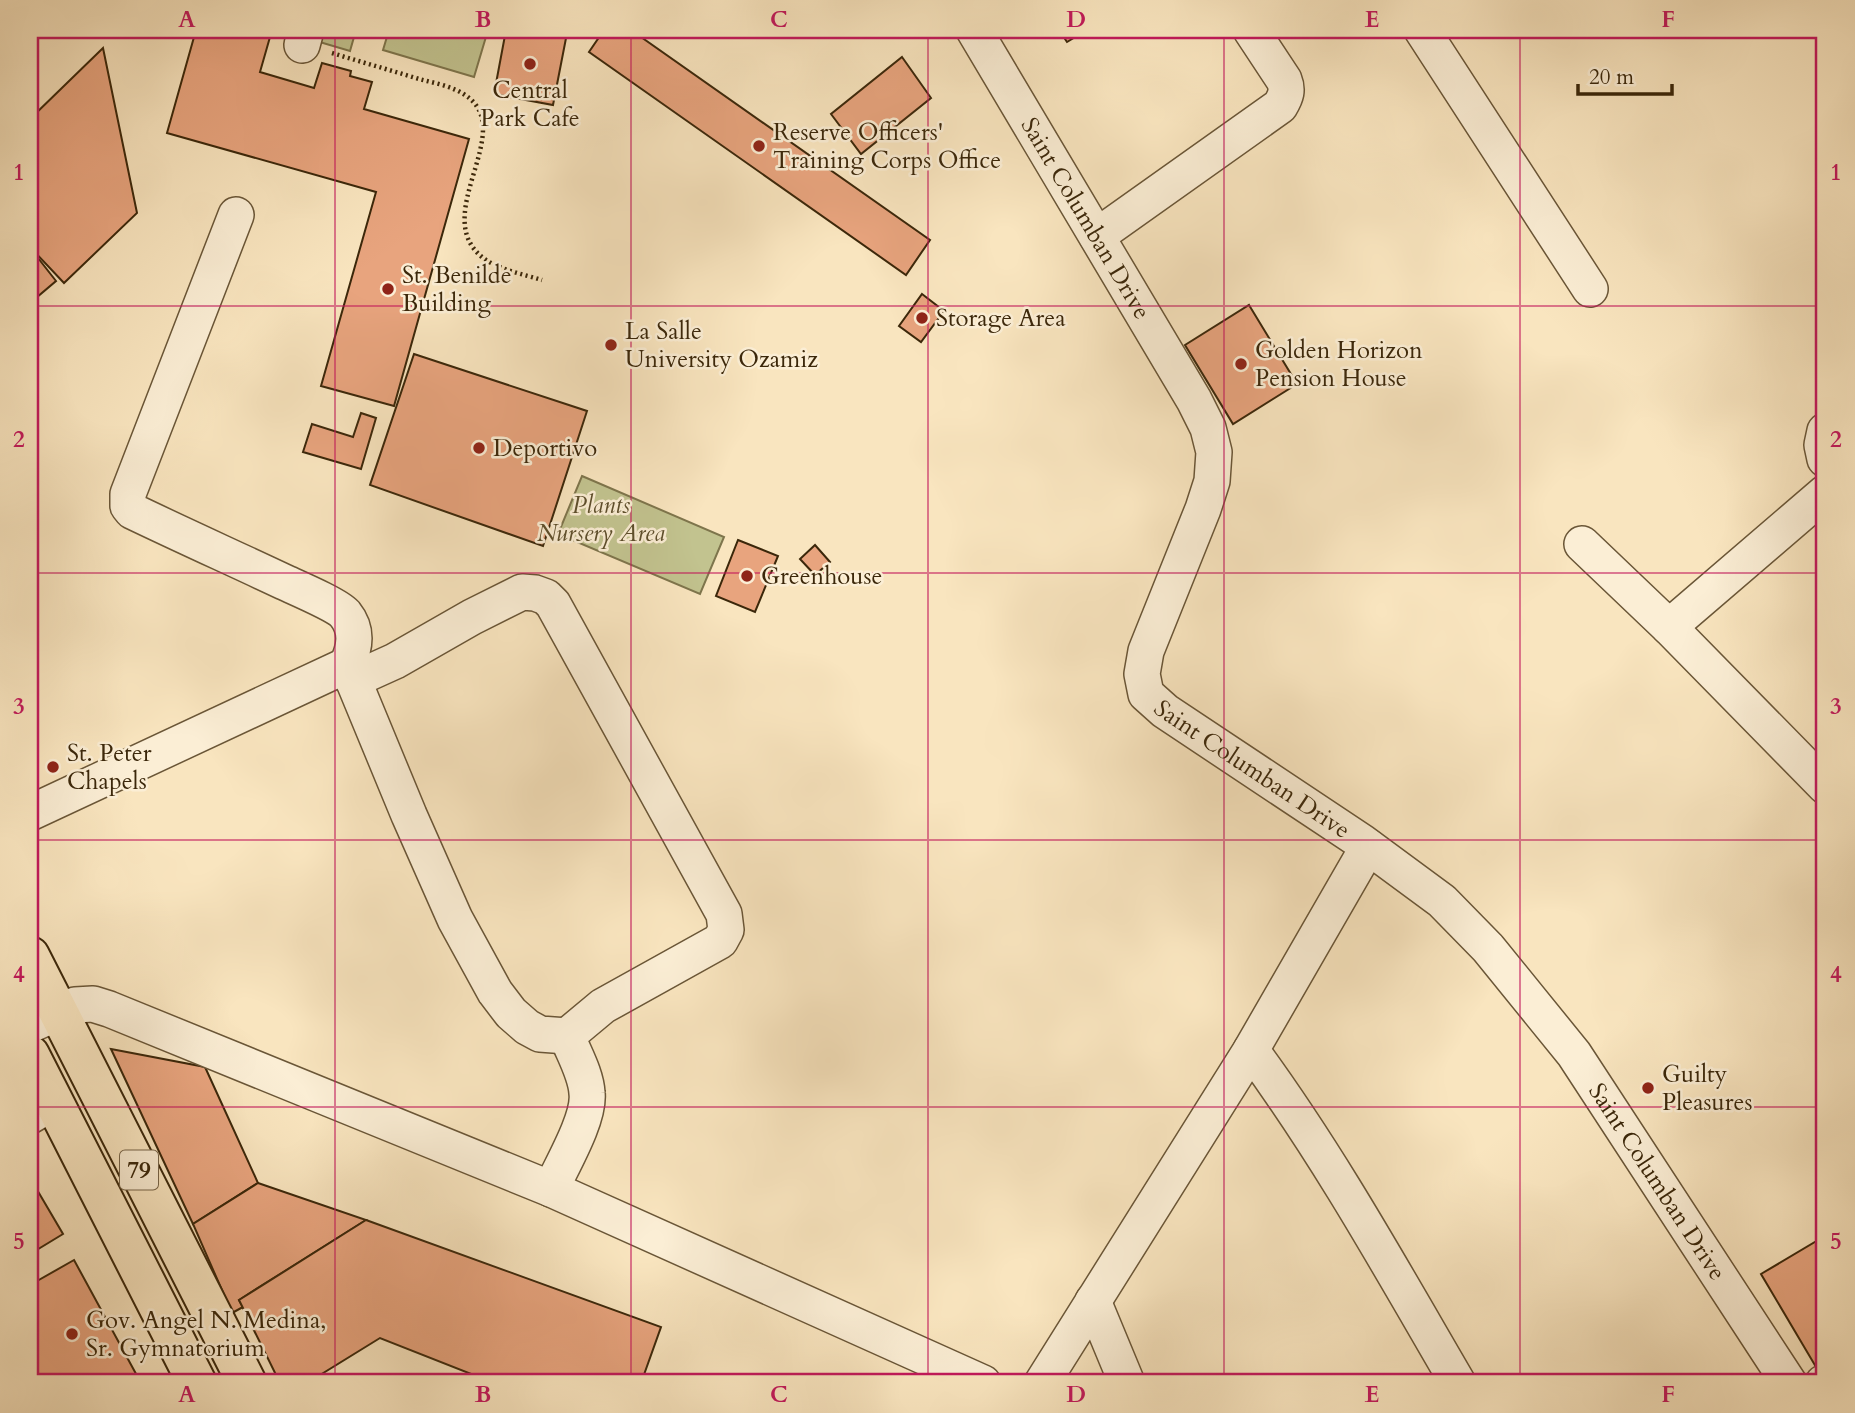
<svg xmlns="http://www.w3.org/2000/svg" width="1855" height="1413" font-family="Cardo,serif">
<style>
.green{fill:#c2c38f;stroke:#7e754c;stroke-width:2}
.building{fill:#e8a47e;stroke:#3b270a;stroke-width:2}
.lines{fill:none;stroke-linecap:round;stroke-linejoin:round}
.minor-casing{stroke:#6a5637;stroke-width:38}
.major-casing{stroke:#3b270a;stroke-width:42}
.path{stroke:#3b270a;stroke-width:4.5;stroke-dasharray:2 3.5;stroke-linecap:butt}
.minor{stroke:#fbeed5;stroke-width:35}
.major{stroke:#f9e5bf;stroke-width:38}
.grid{fill:none;stroke:#c2185b;stroke-width:2;stroke-opacity:0.55}
.poi-dot{fill:#8f2418;stroke:#fbeed5;stroke-width:2.5}
.labels{text-anchor:middle;dominant-baseline:central;stroke-width:5;stroke-linejoin:round;paint-order:stroke}
.shield{fill:#fbeed5;stroke:#756347;stroke-width:2}
.shield-label{font-size:23px;font-weight:bold;fill:#3b270a}
.poi-label{font-size:24px;fill:#3b270a;stroke:#fbeed5;text-anchor:start}
.street-label{font-size:24px;fill:#3b270a;stroke:#fbeed5}
.park-label{font-size:24px;font-style:italic;fill:#5d4e2b;stroke:#fbeed5}
.neatline{fill:none;stroke:#c2185b;stroke-width:2.5}
.grid-label{font-size:23px;text-anchor:middle;font-weight:bold;fill:#c2185b}
</style>
<rect width="100%" height="100%" fill="#f9e5bf"/>
<filter id="stains"><feTurbulence type="fractalNoise" baseFrequency=".00286" numOctaves="4"/><feColorMatrix values="0 0 0 0 .2 0 0 0 0 .09 0 0 0 0 .02 0 0 0 .5 -.17"/></filter>
<radialGradient id="worn" r=".72"><stop offset=".6" stop-color="#630" stop-opacity="0"/><stop offset="1" stop-color="#630" stop-opacity=".3"/></radialGradient>
<g class="green">
<path d="M279,30h77l-6,21z"/>
<path d="M389,30h99l-14,47 -91,-27z"/>
<path d="M582,476l142,61 -24,57 -142,-60z"/>
</g>
<g class="building">
<path d="M196,30h76l-12,42 54,16 8,-25 29,8 -1,5 22,6 -8,27 105,30 -75,267 -73,-20 55,-194 -209,-59z"/>
<path d="M506,30h42l19,3 -14,72 -59,-11z"/>
<path d="M604,30h27l299,210 -24,35 -317,-223z"/>
<path d="M1059,30h28l-20,12z"/>
<path d="M103,48l34,165 -73,70 -34,-36v-128z"/>
<path d="M902,57l29,41 -70,56 -30,-40z"/>
<path d="M38,258l18,23 -26,22v-38z"/>
<path d="M922,294l22,17 -23,31 -22,-16z"/>
<path d="M1249,305l48,79 -64,40 -48,-79z"/>
<path d="M414,354l173,57 -44,135 -173,-61z"/>
<path d="M361,413l15,5 -15,51 -58,-17 9,-28 41,13z"/>
<path d="M738,540l40,16 -23,56 -39,-16z"/>
<path d="M815,545l15,17 -15,13 -15,-16z"/>
<path d="M111,1049l94,18 53,116 -65,41z"/>
<path d="M258,1183l108,37 -127,80 4,7 -11,6 -39,-89z"/>
<path d="M36,1188l27,46 -33,20v-62z"/>
<path d="M366,1220l295,107 -20,56h-147l-114,-45 -73,45h-27l-41,-83z"/>
<path d="M1825,1236v126l-9,5 -55,-93z"/>
<path d="M74,1260l67,123h-111v-98z"/>
</g>
<g class="lines">
<defs>
<g id="minor">
<path id="s1" d="M974,30l220,370 14,28 6,24 -2,29 -9,28 -57,142 -4,23 4,20 19,17 197,131 80,59 46,47 86,106 215,329"/>
<path d="M1422,30l168,259"/>
<path d="M302,45l4,-15"/>
<path d="M236,215l-108,279v12l4,5c50,24 101,47 152,71 13,6 53,23 61,32 13,16 10,34 2,51"/>
<path d="M1097,236l183,-130c6,-10 8,-16 4,-26l-33,-50"/>
<path d="M1825,431l-3,14 3,14"/>
<path d="M1582,544l87,83 156,159"/>
<path d="M1669,627l156,-134"/>
<path d="M353,680l42,-19 77,-44 50,-25 13,1 11,4 7,7 171,310 2,16 -6,11 -117,65 -36,30c7,18 19,38 20,57 3,25 -25,72 -36,96"/>
<path d="M30,813l317,-148 62,150 46,104 40,73 16,21 16,14 13,7 27,2"/>
<path d="M30,1025l45,-20 18,-1 16,5 442,180 432,194"/>
<path d="M1251,1050c78,106 141,220 207,333"/>
<path d="M30,1116l24,-14"/>
<path d="M1093,1301l34,82"/>
<path d="M1042,1383l209,-333 117,-203"/>
<path d="M1823,1383l2,-1"/>
</g>
<g id="major">
<path d="M30,956l217,427"/>
<path d="M30,1055l167,328"/>
</g>
</defs>
<use href="#minor" class="minor-casing"/>
<use href="#major" class="major-casing"/>
<path class="path" d="M332,53c29,9 58,17 87,26 15,4 33,7 46,16 54,35 -36,119 17,162 16,13 41,17 60,23"/>
<use href="#minor" class="minor"/>
<use href="#major" class="major"/>
</g>
<path class="grid" d="M335,30v1353M631,30v1353M928,30v1353M1224,30v1353M1520,30v1353M30,306h1795M30,573h1795M30,840h1795M30,1107h1795"/>
<g class="poi-dot">
<circle cx="530" cy="64" r="7"/>
<circle cx="759" cy="146" r="7"/>
<circle cx="388" cy="289" r="7"/>
<circle cx="922" cy="318" r="7"/>
<circle cx="611" cy="345" r="7"/>
<circle cx="1241" cy="364" r="7"/>
<circle cx="479" cy="448" r="7"/>
<circle cx="747" cy="576" r="7"/>
<circle cx="53" cy="767" r="7"/>
<circle cx="1648" cy="1088" r="7"/>
<circle cx="72" cy="1334" r="7"/>
</g>
<g class="labels">
<rect class="shield" x="120" y="1150.5" width="38" height="39" rx="5"/>
<g class="shield-label">
<text x="139" y="1170">79</text>
</g>
<g class="poi-label">
<text x="530" y="90" text-anchor="middle">Central<tspan x="530" dy="28">Park Cafe</tspan></text>
<text x="773" y="132">Reserve Officers'<tspan x="773" dy="28">Training Corps Office</tspan></text>
<text x="402" y="275">St. Benilde<tspan x="402" dy="28">Building</tspan></text>
<text x="936" y="318">Storage Area</text>
<text x="625" y="331">La Salle<tspan x="625" dy="28">University Ozamiz</tspan></text>
<text x="1255" y="350">Golden Horizon<tspan x="1255" dy="28">Pension House</tspan></text>
<text x="493" y="448">Deportivo</text>
<text x="761" y="576">Greenhouse</text>
<text x="67" y="753">St. Peter<tspan x="67" dy="28">Chapels</tspan></text>
<text x="1662" y="1074">Guilty<tspan x="1662" dy="28">Pleasures</tspan></text>
<text x="86" y="1320">Gov. Angel N. Medina,<tspan x="86" dy="28">Sr. Gymnatorium</tspan></text>
</g>
<g class="street-label">
<text stroke="none"><textPath href="#s1" startOffset="219">Saint Columban Drive</textPath></text>
<text stroke="none"><textPath href="#s1" startOffset="872">Saint Columban Drive</textPath></text>
<text stroke="none"><textPath href="#s1" startOffset="1458">Saint Columban Drive</textPath></text>
</g>
<g class="park-label">
<text x="601" y="505">Plants<tspan x="601" dy="28">Nursery Area</tspan></text>
</g>
</g>
<rect width="1855" height="1413" fill="none" stroke="#f9e5bf" stroke-width="77"/>
<path d="M1578 84v10h94v-10" fill="none" stroke="#3b270a" stroke-width="3.5"/>
<text x="1589" y="84" font-size="21" fill="#3b270a" stroke="#fbeed5" stroke-width="5" paint-order="stroke">20 m</text>
<rect x="38" y="38" width="1778" height="1336" class="neatline"/>
<g class="grid-label">
<text x="187" y="27">A</text>
<text x="483" y="27">B</text>
<text x="779" y="27">C</text>
<text x="1076" y="27">D</text>
<text x="1372" y="27">E</text>
<text x="1668" y="27">F</text>
<text x="19" y="180">1</text>
<text x="1836" y="180">1</text>
<text x="19" y="447">2</text>
<text x="1836" y="447">2</text>
<text x="19" y="714">3</text>
<text x="1836" y="714">3</text>
<text x="19" y="982">4</text>
<text x="1836" y="982">4</text>
<text x="19" y="1249">5</text>
<text x="1836" y="1249">5</text>
<text x="187" y="1402">A</text>
<text x="483" y="1402">B</text>
<text x="779" y="1402">C</text>
<text x="1076" y="1402">D</text>
<text x="1372" y="1402">E</text>
<text x="1668" y="1402">F</text>
</g>
<rect width="100%" height="100%" filter="url(#stains)"/>
<rect width="100%" height="100%" fill="url(#worn)"/>
</svg>
